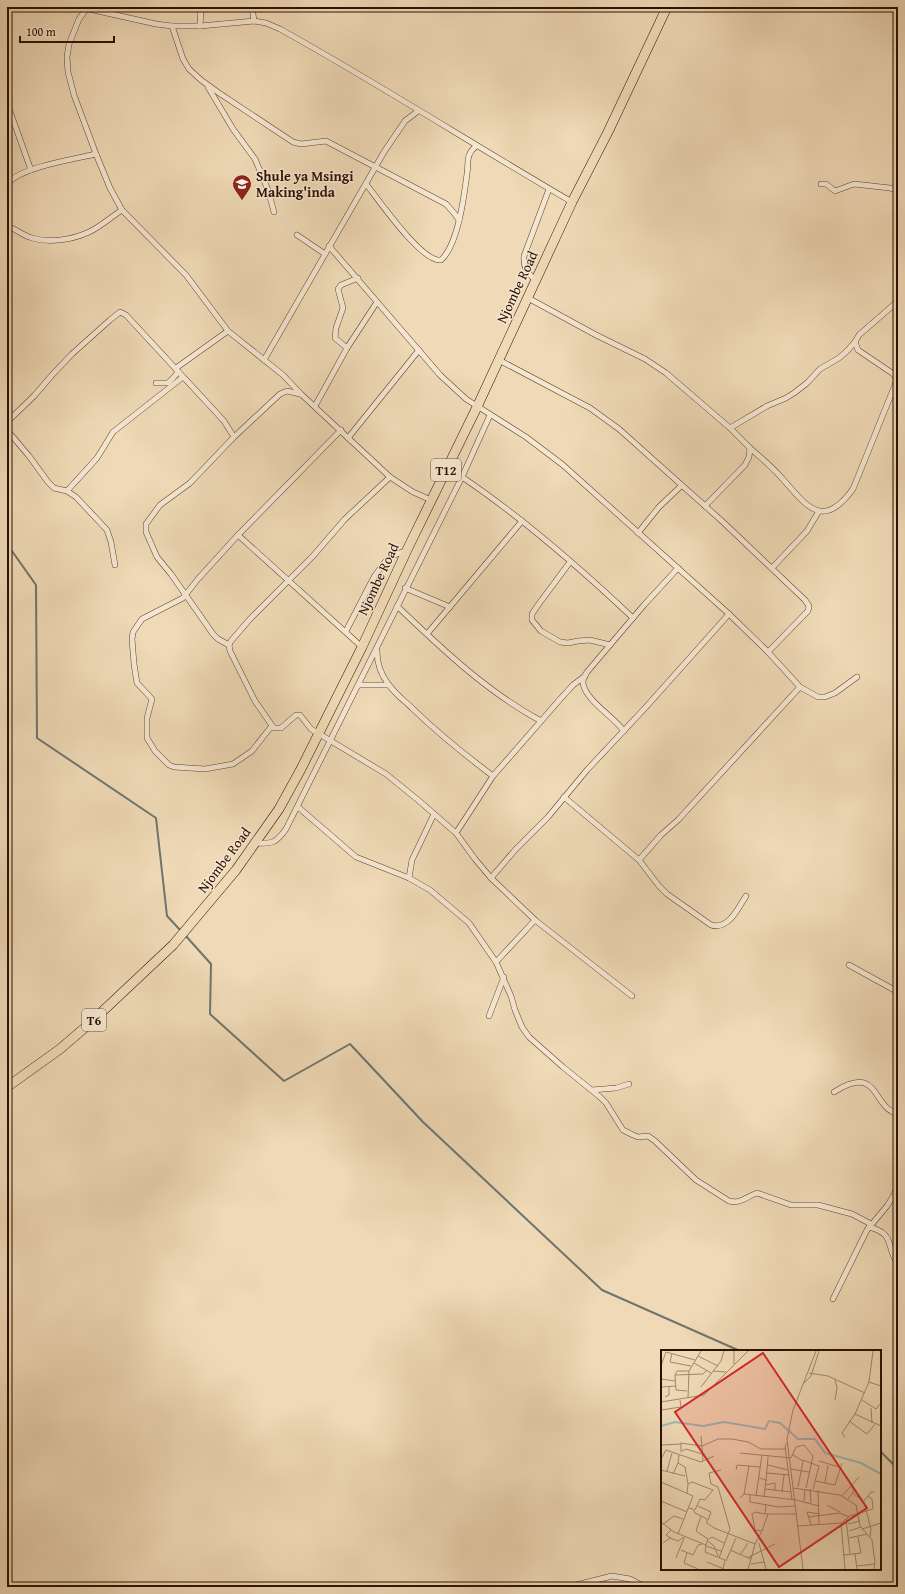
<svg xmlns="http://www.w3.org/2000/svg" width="905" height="1594" font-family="'Gentium Book Plus',serif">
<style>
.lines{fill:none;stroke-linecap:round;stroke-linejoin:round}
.stream{stroke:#6e756d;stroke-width:2}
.street-casing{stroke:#5c422e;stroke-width:6}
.highway-casing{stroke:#2b1000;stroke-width:10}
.street{stroke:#f5e6d0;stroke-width:5}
.highway{stroke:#efd9b6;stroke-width:9}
.labels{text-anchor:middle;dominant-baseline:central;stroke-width:3;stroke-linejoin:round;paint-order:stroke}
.shield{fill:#f5e6d0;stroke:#68503e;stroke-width:1}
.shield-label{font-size:13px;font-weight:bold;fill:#2b1000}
.poi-label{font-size:14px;font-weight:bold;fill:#2b1000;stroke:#f5e6d0;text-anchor:start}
.street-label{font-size:14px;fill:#2b1000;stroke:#f5e6d0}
.inset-river{fill:none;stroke:#9bb9b5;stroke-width:2}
.inset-road{fill:none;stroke:#a1896d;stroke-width:1}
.view{fill:#d62828;fill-opacity:0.15;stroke:#d62828;stroke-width:2}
.inset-edge{fill:none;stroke:#2b1000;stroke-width:2}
</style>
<rect width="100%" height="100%" fill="#efd9b6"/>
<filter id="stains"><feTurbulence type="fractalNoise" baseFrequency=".005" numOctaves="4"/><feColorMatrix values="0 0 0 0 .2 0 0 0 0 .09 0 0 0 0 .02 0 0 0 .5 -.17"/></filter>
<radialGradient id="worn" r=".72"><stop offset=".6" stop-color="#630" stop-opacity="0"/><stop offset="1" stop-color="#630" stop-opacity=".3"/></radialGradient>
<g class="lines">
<g class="stream">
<path d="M7,544l29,41 1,153 119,80 11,98 15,16"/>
<path d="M185,935l26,29 -1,50 74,67 66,-37 73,78 179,168 138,61"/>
<path d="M880,1451l18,18"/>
</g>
<defs>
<g id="street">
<path d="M80,7l76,17 16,2h28l54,-5 12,2 14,6c99,55 194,116 292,173"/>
<path d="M88,7l-9,12 -10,25 -2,13 1,15 6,23 22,59 14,34 12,22 64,65 42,56 55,44 18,19 89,83 23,15 18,8"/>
<path d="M252,7l2,14"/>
<path d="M7,16l4,-9"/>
<path d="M172,26l11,33 6,10 12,11 18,13 74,49 8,2 25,-3 120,63 8,9 5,7"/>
<path d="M200,26l1,-19"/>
<path d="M208,87l25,42 22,30 13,31 6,22"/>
<path d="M7,103l24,67"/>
<path d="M7,184c13,-17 68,-25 89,-30"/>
<path d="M366,184c12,15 56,79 75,76 17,-15 23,-63 26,-86 2,-13 -2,-18 9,-28"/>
<path d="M821,184h5l9,7 19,-7 36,4 8,2"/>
<path d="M7,226c9,3 15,9 25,12 17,5 40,2 57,-6 11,-5 22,-15 33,-22"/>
<path d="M297,235l28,19"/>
<path d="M329,246l111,129 26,24 60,38 37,28 166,149 39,38 32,35 18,10h7l10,-4 22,-16"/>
<path d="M536,281c-9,-9 -13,-13 -12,-25l25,-67"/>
<path d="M528,298l68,37 49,24 21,14 64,55 20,20 -1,9 -4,8 -40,41"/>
<path d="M347,348l-12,-10 1,-10 7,-20 -5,-19 3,-4 17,-7"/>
<path d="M264,360l120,-208 21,-31 13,-10"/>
<path d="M499,360l91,48 29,21 104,93 82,78 4,6 -1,5 -40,41"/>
<path d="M176,368l52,-37"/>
<path d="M896,377l2,-7"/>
<path d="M156,383h12l7,-7 3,-5"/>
<path d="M315,406l32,-58 30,-46"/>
<path d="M7,422l27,-26 19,-22 19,-20 38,-34 10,-8 6,3 98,106 10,16"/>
<path d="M730,428l37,-22 19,-8 8,-5 13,-10 13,-14 19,-11 8,-7 8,-9"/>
<path d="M7,430l22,26 19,26 6,6 13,3 9,6 31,33 4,12 4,23"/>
<path d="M341,430l-103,105 -40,44 -15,19 -41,21 -9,13 -1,7 2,25 3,19 15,16 -5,19v20l8,13 14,14 5,2 31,2 28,-5 19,-13 18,-23h11l15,-13h4l11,14 75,45 32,26 38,33 19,26 16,19 44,42 97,76"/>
<path d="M348,438l71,-88"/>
<path d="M750,448c10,9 20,17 29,27 26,28 42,58 74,14l44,-109 -1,-3 -4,-4 -34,-23 -3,-8 4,-7 39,-34"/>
<path d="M462,477c61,41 117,90 171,141"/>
<path d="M67,491l30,-33 16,-26 70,-55"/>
<path d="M638,533l21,-26 22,-21"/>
<path d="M238,535l124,112"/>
<path d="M570,562l-32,43 -6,9v6l9,11 19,11 8,1 10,-2 12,-1 20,5"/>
<path d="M772,568l35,-37 12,-20"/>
<path d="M405,588l45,19"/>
<path d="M397,606c44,42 90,86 144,115"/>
<path d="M346,631l28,-54 10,-14 6,-6 17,-7"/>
<path d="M427,634l95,-113"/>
<path d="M229,645l-11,-6 -5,-5 -42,-60 -14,-17 -11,-25v-8l14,-19 30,-22 44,-46 46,-43 7,-3 13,3"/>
<path d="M377,651c0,13 4,24 12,34 6,9 16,16 24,24 25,24 52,46 80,67"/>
<path d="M359,685h30"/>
<path d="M273,727l-18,-26 -25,-50 -1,-6 2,-4 19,-22 63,-63 32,-37 45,-42"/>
<path d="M624,731c-10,-14 -39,-31 -41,-48 0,-4 2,-8 4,-11l57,-67 34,-37"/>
<path d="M564,797l75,63 22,-25 17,-15 122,-133"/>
<path d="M298,807l58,50 53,21 21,12 39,33 27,39 15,34 4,14 7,17 7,10 34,30 37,30 6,6 17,27 10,5 5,2 10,-1 7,5 41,39 33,21c11,3 17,-4 28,-8l34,12h27l34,9 19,10"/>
<path d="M456,833l37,-57 69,-79 11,-12 12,-9"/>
<path d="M255,843c18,1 21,0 31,-14l176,-352 28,-62"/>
<path d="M639,860l20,26 8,8 44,31c18,5 27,-17 35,-29"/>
<path d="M409,878l3,-18 22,-46"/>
<path d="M491,878l25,-29 32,-32 39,-47 59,-63 83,-93"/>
<path d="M496,962l39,-42"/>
<path d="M849,965l49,27"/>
<path d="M489,1016l15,-39"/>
<path d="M592,1090l24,-2 13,-4"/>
<path d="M834,1092c46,-29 37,15 64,22"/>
<path d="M869,1227c27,7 16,19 29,37"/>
<path d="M833,1299l34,-69 20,-24 7,-11 4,-12"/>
<path d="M568,1587l44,-11 18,3 15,8"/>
</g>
<path id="highway" d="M7,1087l53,-38 28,-24 85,-80 63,-75 43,-61 22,-40 61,-122 45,-97 70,-143 95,-205 36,-70 59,-125"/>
</defs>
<use href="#street" class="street-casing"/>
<use href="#highway" class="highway-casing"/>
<use href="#street" class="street"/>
<use href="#highway" class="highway"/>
</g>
<defs>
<symbol id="school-pin" viewBox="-11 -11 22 30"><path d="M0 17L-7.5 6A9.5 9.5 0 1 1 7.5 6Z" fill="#8f2418" stroke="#f5e6d0"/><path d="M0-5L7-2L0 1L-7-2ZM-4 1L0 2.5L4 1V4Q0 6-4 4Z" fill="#fff"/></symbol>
</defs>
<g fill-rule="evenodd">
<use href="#school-pin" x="231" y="173" width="22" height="30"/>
</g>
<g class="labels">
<g class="shield">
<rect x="431" y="459" width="30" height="22" rx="3"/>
<rect x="82" y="1009" width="24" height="22" rx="3"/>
</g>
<g class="shield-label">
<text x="446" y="470">T12</text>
<text x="94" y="1020">T6</text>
</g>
<g class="poi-label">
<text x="256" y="176">Shule ya Msingi<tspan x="256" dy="16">Making'inda</tspan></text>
</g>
<g class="street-label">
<text transform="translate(517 287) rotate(-65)">Njombe Road</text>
<text transform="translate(378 579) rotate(-65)">Njombe Road</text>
<text transform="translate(224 860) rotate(-53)">Njombe Road</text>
</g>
</g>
<g transform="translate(661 1350)">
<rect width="220" height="220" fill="#efd9b6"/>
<path class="inset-river" d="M0,76l14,-4 28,4 21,-4 41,7 4,-8 11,2 18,16h17l10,14 36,10 20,11"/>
<path class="inset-road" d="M212,1l-4,31 -14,32 26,12M5,2l29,8M11,3l-2,9 21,4M37,6l20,10M33,13l17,10M74,14l13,-13M0,16l5,-14M52,21l13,1M148,23l19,3 37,17M14,25l28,-1 4,-4M0,29l14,2M174,30l2,8 -2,12M208,32l12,4M143,33l7,-7 8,-25M0,37l15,-1M40,37l20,-26 3,-10M26,41l-11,-1 -1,-15 2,-4h12M4,47l4,-2v-8M27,48l1,-27 12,-20M201,50l14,9 5,-6M0,52l43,-7 30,-30v-14M210,58l1,15M0,60l20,-3 -1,-7M188,71l18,13 9,-11M40,86l2,25M184,87l-3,-4 13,-19M19,93l22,3M126,93l-2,3 7,54M0,95l20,-1v8M41,96l16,-7h14l16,3 13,7h24M21,101l4,-2 16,5M79,103l51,5 5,-11 8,-2 9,11 -7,32M18,105l-1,8 7,4 3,17 -1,9M132,105l10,6 -5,26M0,109l5,-9 35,12 13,-6M142,110l16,6 -6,23M158,111l20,6M107,115l20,5M130,119l18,3M0,120l24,6M75,120l1,-5 12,1M6,121l5,-18M106,123l22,2M12,124l5,-11M98,128l7,2 -2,17M105,131l2,-24M155,131l19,4 7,-22M0,132l32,14 -15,38M164,133l3,-18M27,134l4,-2 21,8 -8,10 -5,-1 -5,11M105,135l9,-2v8M132,138l47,7 16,10 4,21 12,14 3,22 -1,7M104,139l26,3M149,139l1,14M157,140l1,35M121,142l2,-17M192,143l11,9 7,27 -1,8M83,144l5,-28 11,1M89,145v7l29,5 16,-1M95,146l6,-41M181,146l17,-19M79,148l4,-4 52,6 23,6M187,149l6,-8 -2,-4M0,151l26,11M143,151l1,-12M203,151l7,-9h3M105,155l-1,9h31M166,155l13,7M37,156l13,6 -3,8M27,158l5,1 2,4 12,6v4l7,5 41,16 7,-13 -7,-1 -3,-16 3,-2 10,2M40,166l-5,15 12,8 -2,6M147,167l32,-4 9,4M185,169l4,35M0,172l13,10 32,13 -1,7 20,8 -2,9M180,173l4,46M2,174l11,-8 9,3M187,174l12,-3M150,175l-4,-13 13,2M137,176l43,-3 9,-7 23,-7 -1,-10 -4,-3M201,179l19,-6M10,180l-5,5 5,3M101,181l6,-17M188,181l12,-4M188,188l18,-4M48,189l3,-2 12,6M47,191l6,5 4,10M2,193l7,-5 8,3 6,-4M98,193l7,26M45,196l15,5M20,200l12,5 5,-10 4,-1M69,200l21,9 -3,10M26,203l-3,10 14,6M194,204l2,15M79,205l8,-12M183,205l17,-2 -3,-16M15,208l8,-20M58,208l11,-29 -12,-42 -7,-3 -2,-11 12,-3M86,208l28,-14M90,209l4,-15M65,211l10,-23M46,212l17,7M90,214l13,-2M196,216l18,-2M142,219l-16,-130 6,-29 23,-59"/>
<path class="view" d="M102,3l104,155 -88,59 -104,-155z"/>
<rect width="220" height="220" class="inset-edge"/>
</g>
<rect width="905" height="1594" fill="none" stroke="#efd9b6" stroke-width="24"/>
<rect x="8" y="8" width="889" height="1578" fill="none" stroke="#2b1000" stroke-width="2"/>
<rect x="12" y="12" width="881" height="1570" fill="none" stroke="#2b1000"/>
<path d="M20 36v6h94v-6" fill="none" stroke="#2b1000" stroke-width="2"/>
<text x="26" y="36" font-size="12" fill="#2b1000" stroke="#f5e6d0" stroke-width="3" paint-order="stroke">100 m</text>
<rect width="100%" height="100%" filter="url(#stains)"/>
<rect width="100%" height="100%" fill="url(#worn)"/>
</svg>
